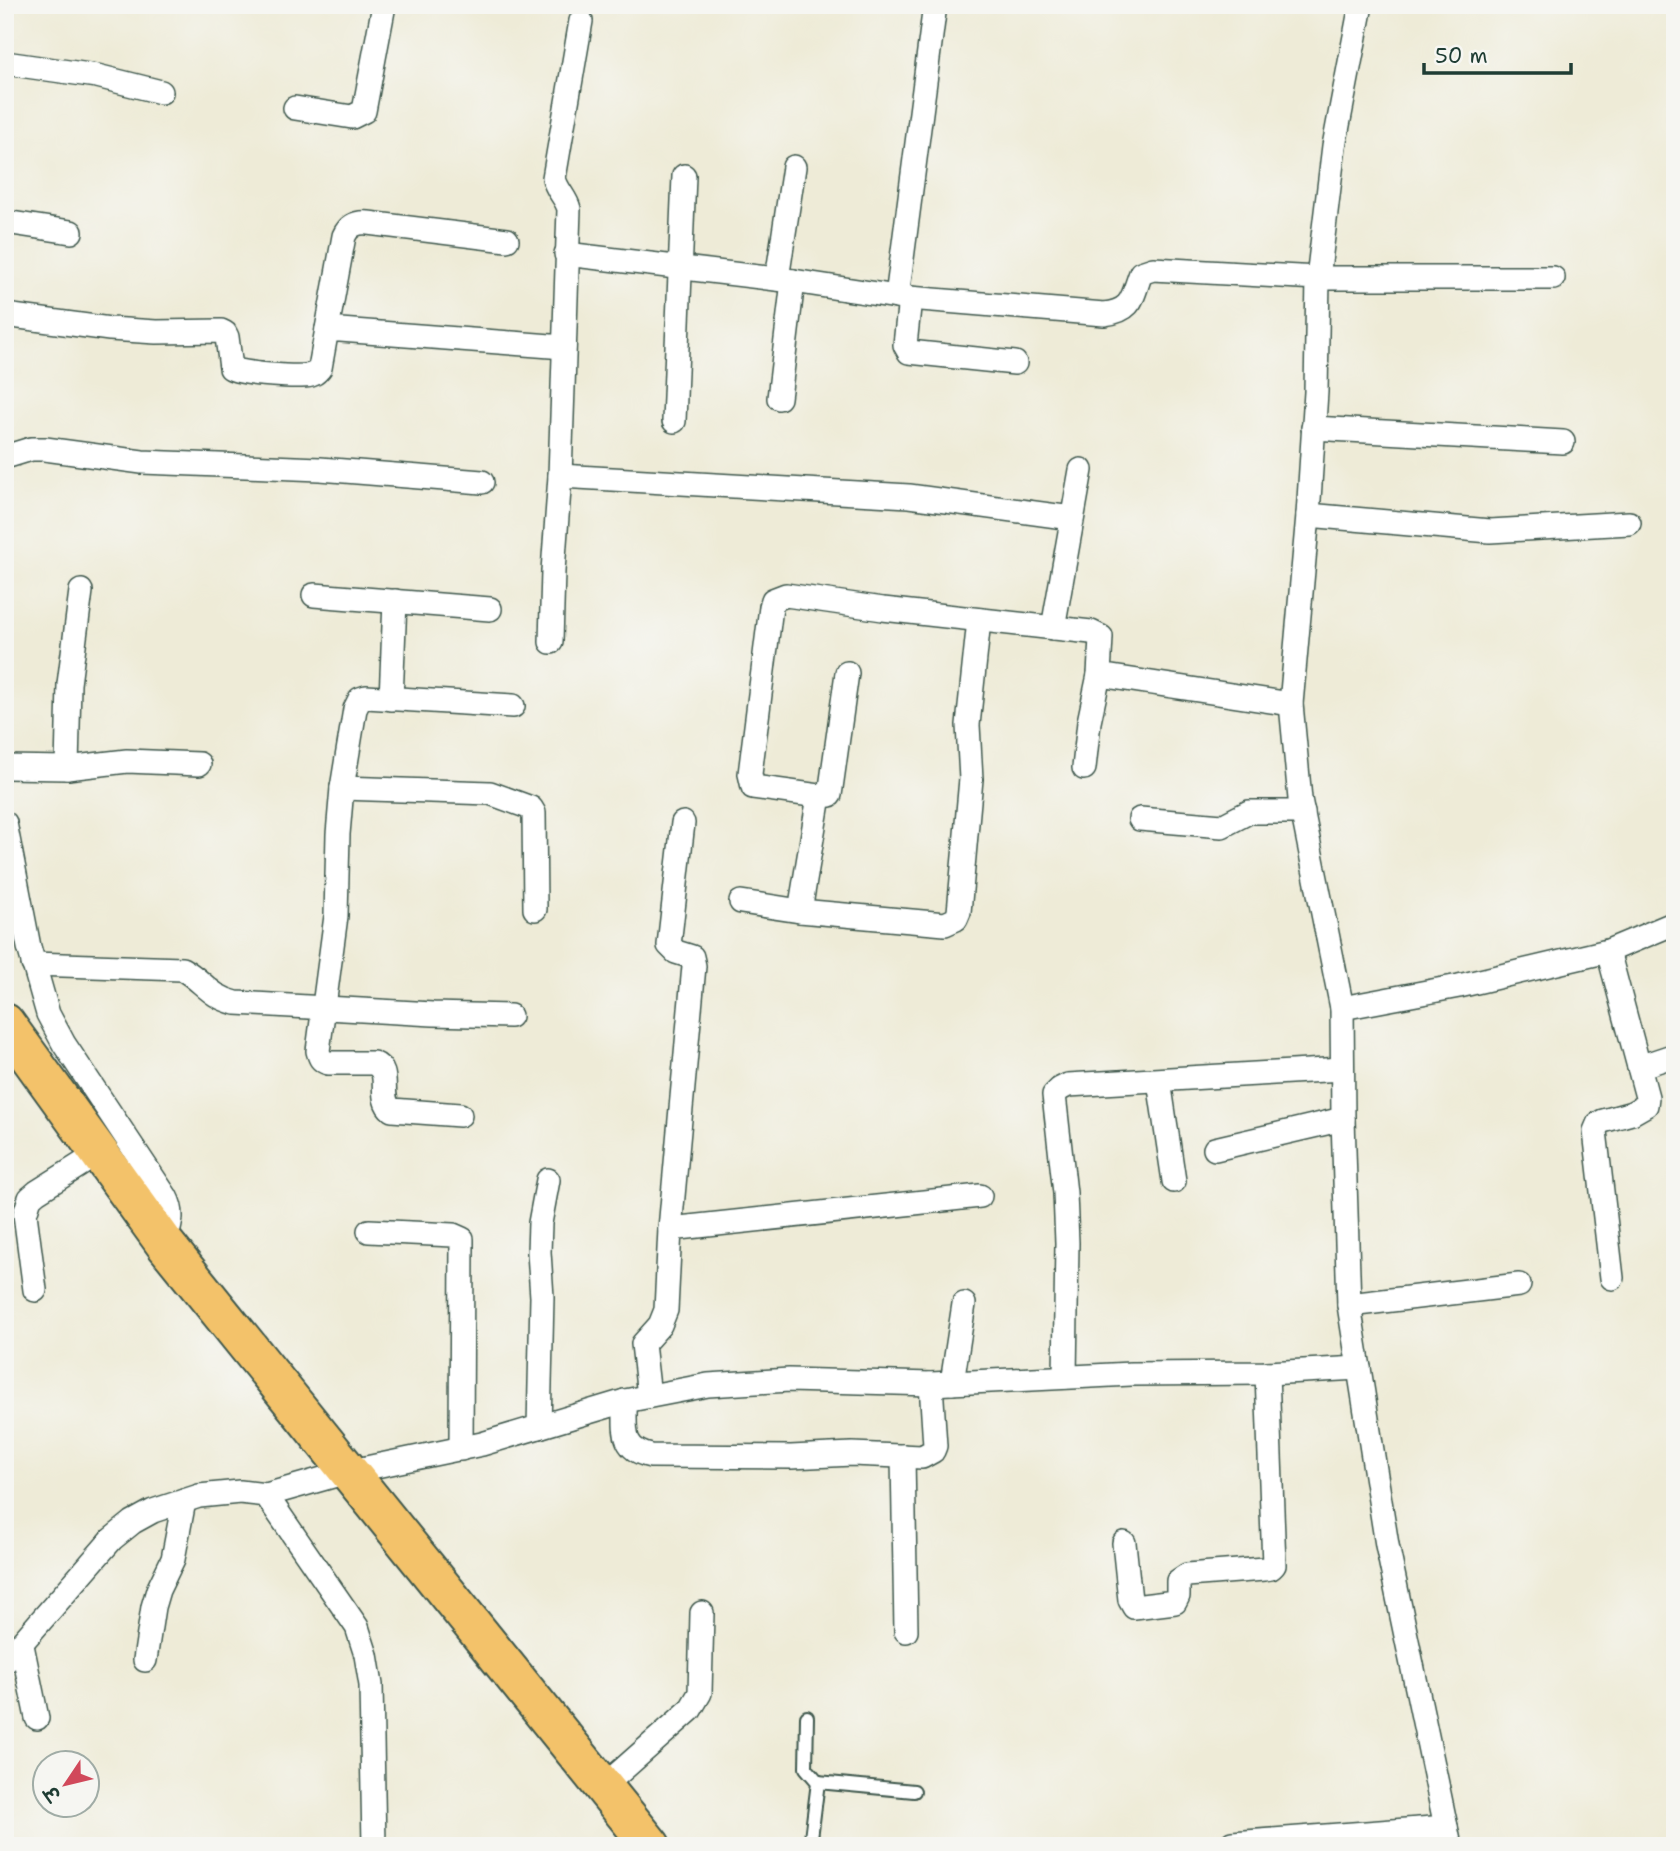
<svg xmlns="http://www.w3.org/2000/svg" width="1680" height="1851" font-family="'Shantell Sans','Playpen Sans Deva',sans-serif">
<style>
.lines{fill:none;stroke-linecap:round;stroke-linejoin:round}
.service-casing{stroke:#3e574c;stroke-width:16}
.minor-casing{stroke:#3e574c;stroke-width:26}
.trunk-casing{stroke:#3e574c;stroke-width:42}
.service{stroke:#fff;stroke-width:12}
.minor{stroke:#fff;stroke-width:23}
.trunk{stroke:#f3c26a;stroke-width:38}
</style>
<rect width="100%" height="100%" fill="#f6f6f2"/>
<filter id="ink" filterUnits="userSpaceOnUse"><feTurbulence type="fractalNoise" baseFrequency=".0143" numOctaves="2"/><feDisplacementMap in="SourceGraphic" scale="14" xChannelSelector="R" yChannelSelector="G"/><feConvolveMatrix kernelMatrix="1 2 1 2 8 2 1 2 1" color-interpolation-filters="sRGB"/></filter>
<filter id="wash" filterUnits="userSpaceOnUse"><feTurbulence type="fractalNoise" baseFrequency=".00686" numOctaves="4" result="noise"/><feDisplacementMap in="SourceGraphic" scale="28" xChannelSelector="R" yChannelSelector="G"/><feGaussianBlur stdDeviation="1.57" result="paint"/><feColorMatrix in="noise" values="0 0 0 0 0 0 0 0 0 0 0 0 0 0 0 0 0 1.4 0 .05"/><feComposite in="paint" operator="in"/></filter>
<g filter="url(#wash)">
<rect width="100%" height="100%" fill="#eeebd7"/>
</g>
<g filter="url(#ink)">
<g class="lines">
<defs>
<g id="service">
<path d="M807,1717l-1,51 12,14 -8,64"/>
<path d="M818,1782l96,9"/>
</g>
<g id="minor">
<path d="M1361,5l-27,141 -16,132 -2,114 -8,123 -17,189 9,95 42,209 1,111 6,186 38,240 63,301"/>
<path d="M5,63l92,13 64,16"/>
<path d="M295,108l57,9 12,-6 20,-106"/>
<path d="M5,222l66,10"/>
<path d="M566,254l227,27 104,16 207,17c29,-3 28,-17 37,-41l12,-4 165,9h235"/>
<path d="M777,279l17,-112"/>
<path d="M897,297l38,-292"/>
<path d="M910,298l-5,47 4,7 106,11"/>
<path d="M5,315l105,14 46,3 65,-1 4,2 2,4 4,31c9,6 68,10 80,7 6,-2 5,-3 9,-7l7,-39 237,18"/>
<path d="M327,329l17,-93c5,-11 13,-14 24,-13l139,17"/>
<path d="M779,398l14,-117"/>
<path d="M674,421l10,-245"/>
<path d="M1313,428l250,14"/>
<path d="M5,457l26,-8h14l97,13 178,7 162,13"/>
<path d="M560,476l349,20 163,22"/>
<path d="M1308,515l182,16 139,-8"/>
<path d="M314,595l176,14"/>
<path d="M1053,628l28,-158"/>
<path d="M551,642l2,-71 7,-95 9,-267c-3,-12 -13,-19 -15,-31l27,-157"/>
<path d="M847,673l-17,122 -11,1 -66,-9 -3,-13 21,-167 2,-7 13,-5 97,14 208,23 10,5 -2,38 192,29"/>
<path d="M391,699l4,-98"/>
<path d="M5,767l62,1 60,-7 72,3"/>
<path d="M67,768l2,-84 12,-93"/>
<path d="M1084,768l5,-46 10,-47"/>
<path d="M342,788l148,5 41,15 3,5 1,96"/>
<path d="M1140,819l82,7 27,-14h54"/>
<path d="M5,823l24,124 19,67 16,30 102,153c9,17 4,29 -1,47"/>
<path d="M741,902l59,9 145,13 11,-5 3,-7 12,-133 -3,-54 11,-105"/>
<path d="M800,911l19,-115"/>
<path d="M1608,951l39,146 -1,8 -14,8 -29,8 -5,3 -3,7 17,147"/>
<path d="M33,964l149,5c22,12 26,27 54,34l197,11 77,2"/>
<path d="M1342,1008l117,-22 149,-35 67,-28"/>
<path d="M1639,1067l36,-12"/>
<path d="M1159,1081l15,100"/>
<path d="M460,1115l-68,-5c-16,-12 2,-39 -19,-47h-45c-7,-2 -8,-5 -10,-12l18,-135 2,-82 4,-46 13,-79 5,-10 6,-2 147,9"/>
<path d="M1215,1149l128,-30"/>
<path d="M670,1229l310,-33"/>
<path d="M369,1231l84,4 9,4 -1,210"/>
<path d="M35,1290l-10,-76 5,-16 7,-6 62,-39"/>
<path d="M1349,1305l170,-20"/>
<path d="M1065,1377l2,-134 -2,-50 -11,-98 6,-6 8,-4 274,-16"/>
<path d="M952,1383l12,-79"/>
<path d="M649,1396l-6,-52 17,-19 6,-15 4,-81 24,-263 -2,-9 -16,-5 -7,-7 14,-122"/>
<path d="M625,1401c1,27 -6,48 26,55l140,1 61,-3 70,3 11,-6 2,-5 -4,-62"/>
<path d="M539,1427l3,-130 -3,-45 1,-29 8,-43"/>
<path d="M903,1456l3,175"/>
<path d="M266,1495l91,132 9,28 5,30 3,161"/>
<path d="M1124,1543l6,57 4,7 41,-5 3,-6v-15l9,-6 77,-6 7,-1 3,-3 -7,-192"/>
<path d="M22,1645l15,73"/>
<path d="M145,1660l8,-53 5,-17 15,-31 11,-58"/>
<path d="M5,1662l107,-123 21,-17 20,-11 46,-15 41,-4 26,3 81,-23 135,-28 143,-43 83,-16 81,-5 142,4 200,-10 136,-1 92,-5"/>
<path d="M603,1787l87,-77 10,-17 2,-80"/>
<path d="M1232,1843l214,-16"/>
</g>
<path id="trunk" d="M5,1023l160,221 486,602"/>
</defs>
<use href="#service" class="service-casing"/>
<use href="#minor" class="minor-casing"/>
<use href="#trunk" class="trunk-casing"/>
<use href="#service" class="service"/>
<use href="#minor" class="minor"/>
<use href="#trunk" class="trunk"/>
</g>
</g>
<rect width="1680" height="1851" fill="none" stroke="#f6f6f2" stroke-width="28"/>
<g transform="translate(66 1784) rotate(235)"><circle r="33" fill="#f6f6f2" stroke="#a0aca6" stroke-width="2"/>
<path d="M0-5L12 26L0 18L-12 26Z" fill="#d1495b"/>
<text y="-10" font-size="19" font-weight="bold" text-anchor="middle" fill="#1f3d34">उ</text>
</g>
<path d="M1424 63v10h147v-10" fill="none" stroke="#1f3d34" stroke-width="3.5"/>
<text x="1435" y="63" font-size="21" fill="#1f3d34" stroke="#f6f6f2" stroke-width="5" paint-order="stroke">50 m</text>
</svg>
